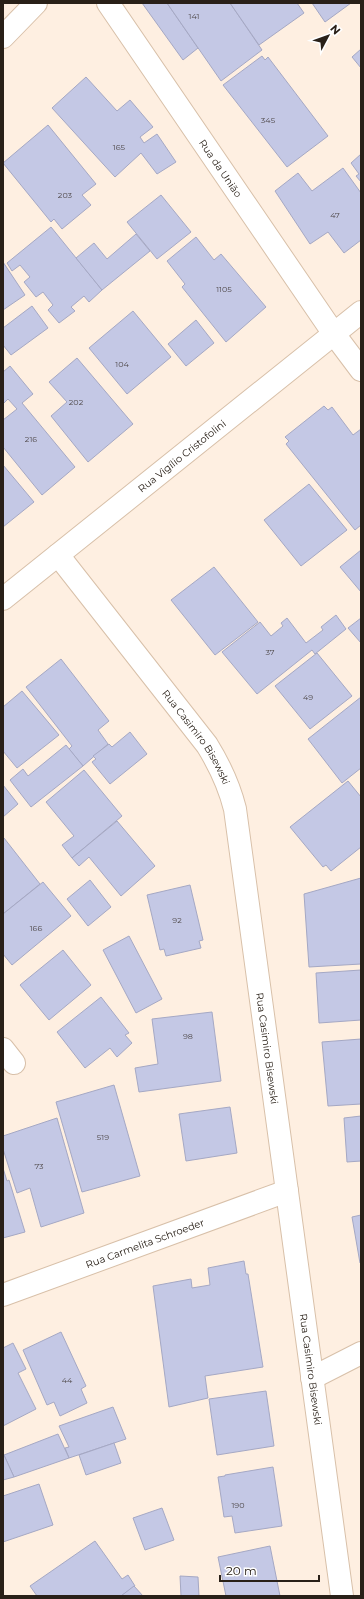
<svg xmlns="http://www.w3.org/2000/svg" width="364" height="1599" font-family="Montserrat,sans-serif">
<style>
.building{fill:#c4c8e5;stroke:#a5a8c4}
.lines{fill:none;stroke-linecap:round;stroke-linejoin:round}
.street-casing{stroke:#d8c0a9;stroke-width:24}
.secondary-casing{stroke:#d8c0a9;stroke-width:24}
.street{stroke:#fff;stroke-width:22}
.secondary{stroke:#fff;stroke-width:22}
.labels{text-anchor:middle;dominant-baseline:central;stroke-width:3;stroke-linejoin:round;paint-order:stroke}
.number-label{font-size:8px;fill:#504a4b}
.street-label{font-size:10px;fill:#292018;stroke:#fff}
</style>
<rect width="100%" height="100%" fill="#feefe1"/>
<g class="building">
<path d="M142,3h25l31,45 -15,12z"/>
<path d="M167,3h63l32,47 -41,31z"/>
<path d="M230,3h67l7,10 -45,32z"/>
<path d="M312,3h39l-26,19z"/>
<path d="M361,49v19l-9,-11z"/>
<path d="M262,56l3,4 3,-3 60,79 -41,31 -64,-82z"/>
<path d="M86,77l31,34 13,-11 23,27 -13,10 4,6 13,-9 19,28 -19,12 -16,-21 -26,24 -63,-69z"/>
<path d="M48,125l48,59 -14,11 9,10 -29,24 -8,-10 -3,3 -48,-59z"/>
<path d="M361,154v28l-5,-6 3,-2 -8,-11z"/>
<path d="M343,168l18,25v47l-17,13 -16,-21 -18,12 -35,-53 23,-18 14,18z"/>
<path d="M161,195l30,37 -34,27 -30,-37z"/>
<path d="M51,227l51,63 -13,12 -5,-6 -13,11 4,4 -16,12 -11,-13 5,-5 -10,-13 -7,5 -12,-15 6,-5 -10,-12 -8,6 -5,-8z"/>
<path d="M136,234l14,17 -48,39 -26,-32 18,-15 13,16z"/>
<path d="M196,237l18,23 7,-6 45,53 -40,35 -44,-55 3,-3 -18,-23z"/>
<path d="M3,262l22,33 -22,15z"/>
<path d="M32,306l16,22 -37,27 -8,-10v-17z"/>
<path d="M133,311l38,46 -44,37 -38,-46z"/>
<path d="M196,320l18,23 -28,23 -18,-22z"/>
<path d="M77,358l56,66 -45,38 -37,-46 16,-14 -18,-20z"/>
<path d="M10,366l23,28 -11,9 53,64 -33,28 -39,-48v-27l14,-11 -9,-10 -5,5v-32z"/>
<path d="M324,406l4,4 4,-3 21,28 8,-6v96l-6,5 -69,-86 3,-3 -4,-4z"/>
<path d="M3,465l31,37 -31,25z"/>
<path d="M309,484l38,46 -46,36 -37,-46z"/>
<path d="M361,550v42l-21,-25z"/>
<path d="M214,567l44,55 -43,33 -44,-55z"/>
<path d="M336,615l10,14 -31,25 -3,-4 -55,44 -35,-42 38,-30 11,14 12,-10 -2,-3 6,-5 19,25 17,-13 -2,-3z"/>
<path d="M361,618v25l-13,-15z"/>
<path d="M317,653l35,43 -42,33 -35,-43z"/>
<path d="M61,659l48,62 -11,9 10,14 -25,22 -14,-17 3,-3 -46,-59z"/>
<path d="M22,691l37,44 -42,33 -14,-17v-44z"/>
<path d="M361,697v71l-19,15 -34,-44z"/>
<path d="M130,732l17,22 -37,30 -18,-22 4,-3 -3,-3 16,-12 3,3z"/>
<path d="M66,745l17,21 -52,41 -21,-27 13,-11 5,7z"/>
<path d="M84,770l38,46 -50,42 -10,-13 12,-9 -28,-34z"/>
<path d="M348,781l13,16v50l-30,24 -5,-6 -3,2 -33,-40z"/>
<path d="M3,785l15,19 -15,13z"/>
<path d="M117,821l38,45 -34,30 -32,-39 -10,9 -7,-8z"/>
<path d="M4,838l36,46 -37,30v-75z"/>
<path d="M361,878v86l-52,3 -5,-73z"/>
<path d="M90,880l21,27 -23,19 -21,-27z"/>
<path d="M43,882l28,34 -59,49 -9,-11v-40z"/>
<path d="M190,885l13,55 -4,1 2,7 -35,8 -2,-7 -4,1 -13,-55z"/>
<path d="M129,936l33,63 -26,14 -33,-63z"/>
<path d="M63,950l28,35 -42,35 -29,-35z"/>
<path d="M361,970v50l-42,3 -3,-50z"/>
<path d="M101,997l28,36 -4,2 7,8 -15,14 -7,-9 -25,20 -28,-36z"/>
<path d="M212,1012l9,69 -82,11 -4,-24 23,-4 -6,-45z"/>
<path d="M361,1039v65l-33,2 -6,-64z"/>
<path d="M114,1085l26,91 -58,16 -26,-90z"/>
<path d="M230,1107l7,46 -51,8 -7,-47z"/>
<path d="M361,1116v45l-14,1 -3,-44z"/>
<path d="M57,1118l27,95 -43,14 -11,-39 -13,5 -14,-44v-13z"/>
<path d="M3,1168l4,13 2,-1 16,52 -22,6z"/>
<path d="M361,1215v48h-1l-8,-46z"/>
<path d="M244,1261l2,13h2l15,93 -58,9 3,22 -39,9 -16,-121 38,-7 1,9 18,-3 -2,-17z"/>
<path d="M61,1332l25,54 -5,3 6,14 -27,13 -6,-14 -7,3 -24,-55z"/>
<path d="M13,1343l13,26 -8,4 18,36 -33,17v-78z"/>
<path d="M266,1391l8,55 -57,9 -8,-56z"/>
<path d="M113,1407l13,32 -57,19 -4,-10 4,-1 -10,-21z"/>
<path d="M58,1434l11,24 -55,19 -10,-22z"/>
<path d="M114,1443l7,20 -35,12 -7,-20z"/>
<path d="M3,1453l11,24 -11,3z"/>
<path d="M273,1467l9,59 -47,7 -3,-17 -8,1 -6,-40 7,-1v-1z"/>
<path d="M39,1484l14,41 -50,17v-46z"/>
<path d="M162,1508l12,32 -29,10 -12,-32z"/>
<path d="M95,1541l27,38 6,-4 7,11 -14,10h-84l-7,-10z"/>
<path d="M270,1546l10,50h-54l-8,-39z"/>
<path d="M180,1576l18,1 1,19h-18z"/>
<path d="M134,1586l9,10h-22z"/>
</g>
<g class="lines">
<defs>
<g id="street">
<path id="s1" d="M108,3l226,331 27,36"/>
<path id="s2" d="M58,555l149,190c13,21 22,40 28,64l107,787"/>
<path id="s3" d="M3,599l358,-287"/>
<path d="M3,1049l11,14"/>
<path id="s4" d="M3,1295l284,-104"/>
<path d="M312,1378l49,-25"/>
</g>
<path id="secondary" d="M3,37l33,-34"/>
</defs>
<use href="#street" class="street-casing"/>
<use href="#secondary" class="secondary-casing"/>
<use href="#street" class="street"/>
<use href="#secondary" class="secondary"/>
</g>
<g class="labels">
<g class="number-label">
<text x="194" y="16">141</text>
<text x="268" y="120">345</text>
<text x="119" y="147">165</text>
<text x="65" y="195">203</text>
<text x="335" y="215">47</text>
<text x="224" y="289">1105</text>
<text x="122" y="364">104</text>
<text x="76" y="402">202</text>
<text x="31" y="439">216</text>
<text x="270" y="652">37</text>
<text x="308" y="697">49</text>
<text x="177" y="920">92</text>
<text x="36" y="928">166</text>
<text x="188" y="1036">98</text>
<text x="103" y="1137">519</text>
<text x="39" y="1166">73</text>
<text x="67" y="1380">44</text>
<text x="238" y="1505">190</text>
</g>
<g class="street-label">
<text stroke="none"><textPath href="#s1" startOffset="200">Rua da União</textPath></text>
<text stroke="none"><textPath href="#s3" startOffset="229">Rua Vigílio Cristofolini</textPath></text>
<text stroke="none"><textPath href="#s2" startOffset="229">Rua Casimiro Bisewski</textPath></text>
<text stroke="none"><textPath href="#s2" startOffset="553">Rua Casimiro Bisewski</textPath></text>
<text stroke="none"><textPath href="#s4" startOffset="151">Rua Carmelita Schroeder</textPath></text>
<text stroke="none"><textPath href="#s2" startOffset="877">Rua Casimiro Bisewski</textPath></text>
</g>
</g>
<rect width="364" height="1599" fill="none" stroke="#292018" stroke-width="8"/>
<g transform="translate(328 36) rotate(49)" stroke="#ffffff" stroke-width="3" paint-order="stroke">
<path d="M0-3L7 15L0 10L-7 15Z" fill="#292018"/>
<text y="-6" font-size="11" font-weight="bold" text-anchor="middle" fill="#292018">N</text>
</g>
<path d="M220 1575v6h99v-6" fill="none" stroke="#292018" stroke-width="2"/>
<text x="226" y="1575" font-size="12" fill="#292018" stroke="#ffffff" stroke-width="3" paint-order="stroke">20 m</text>
</svg>
